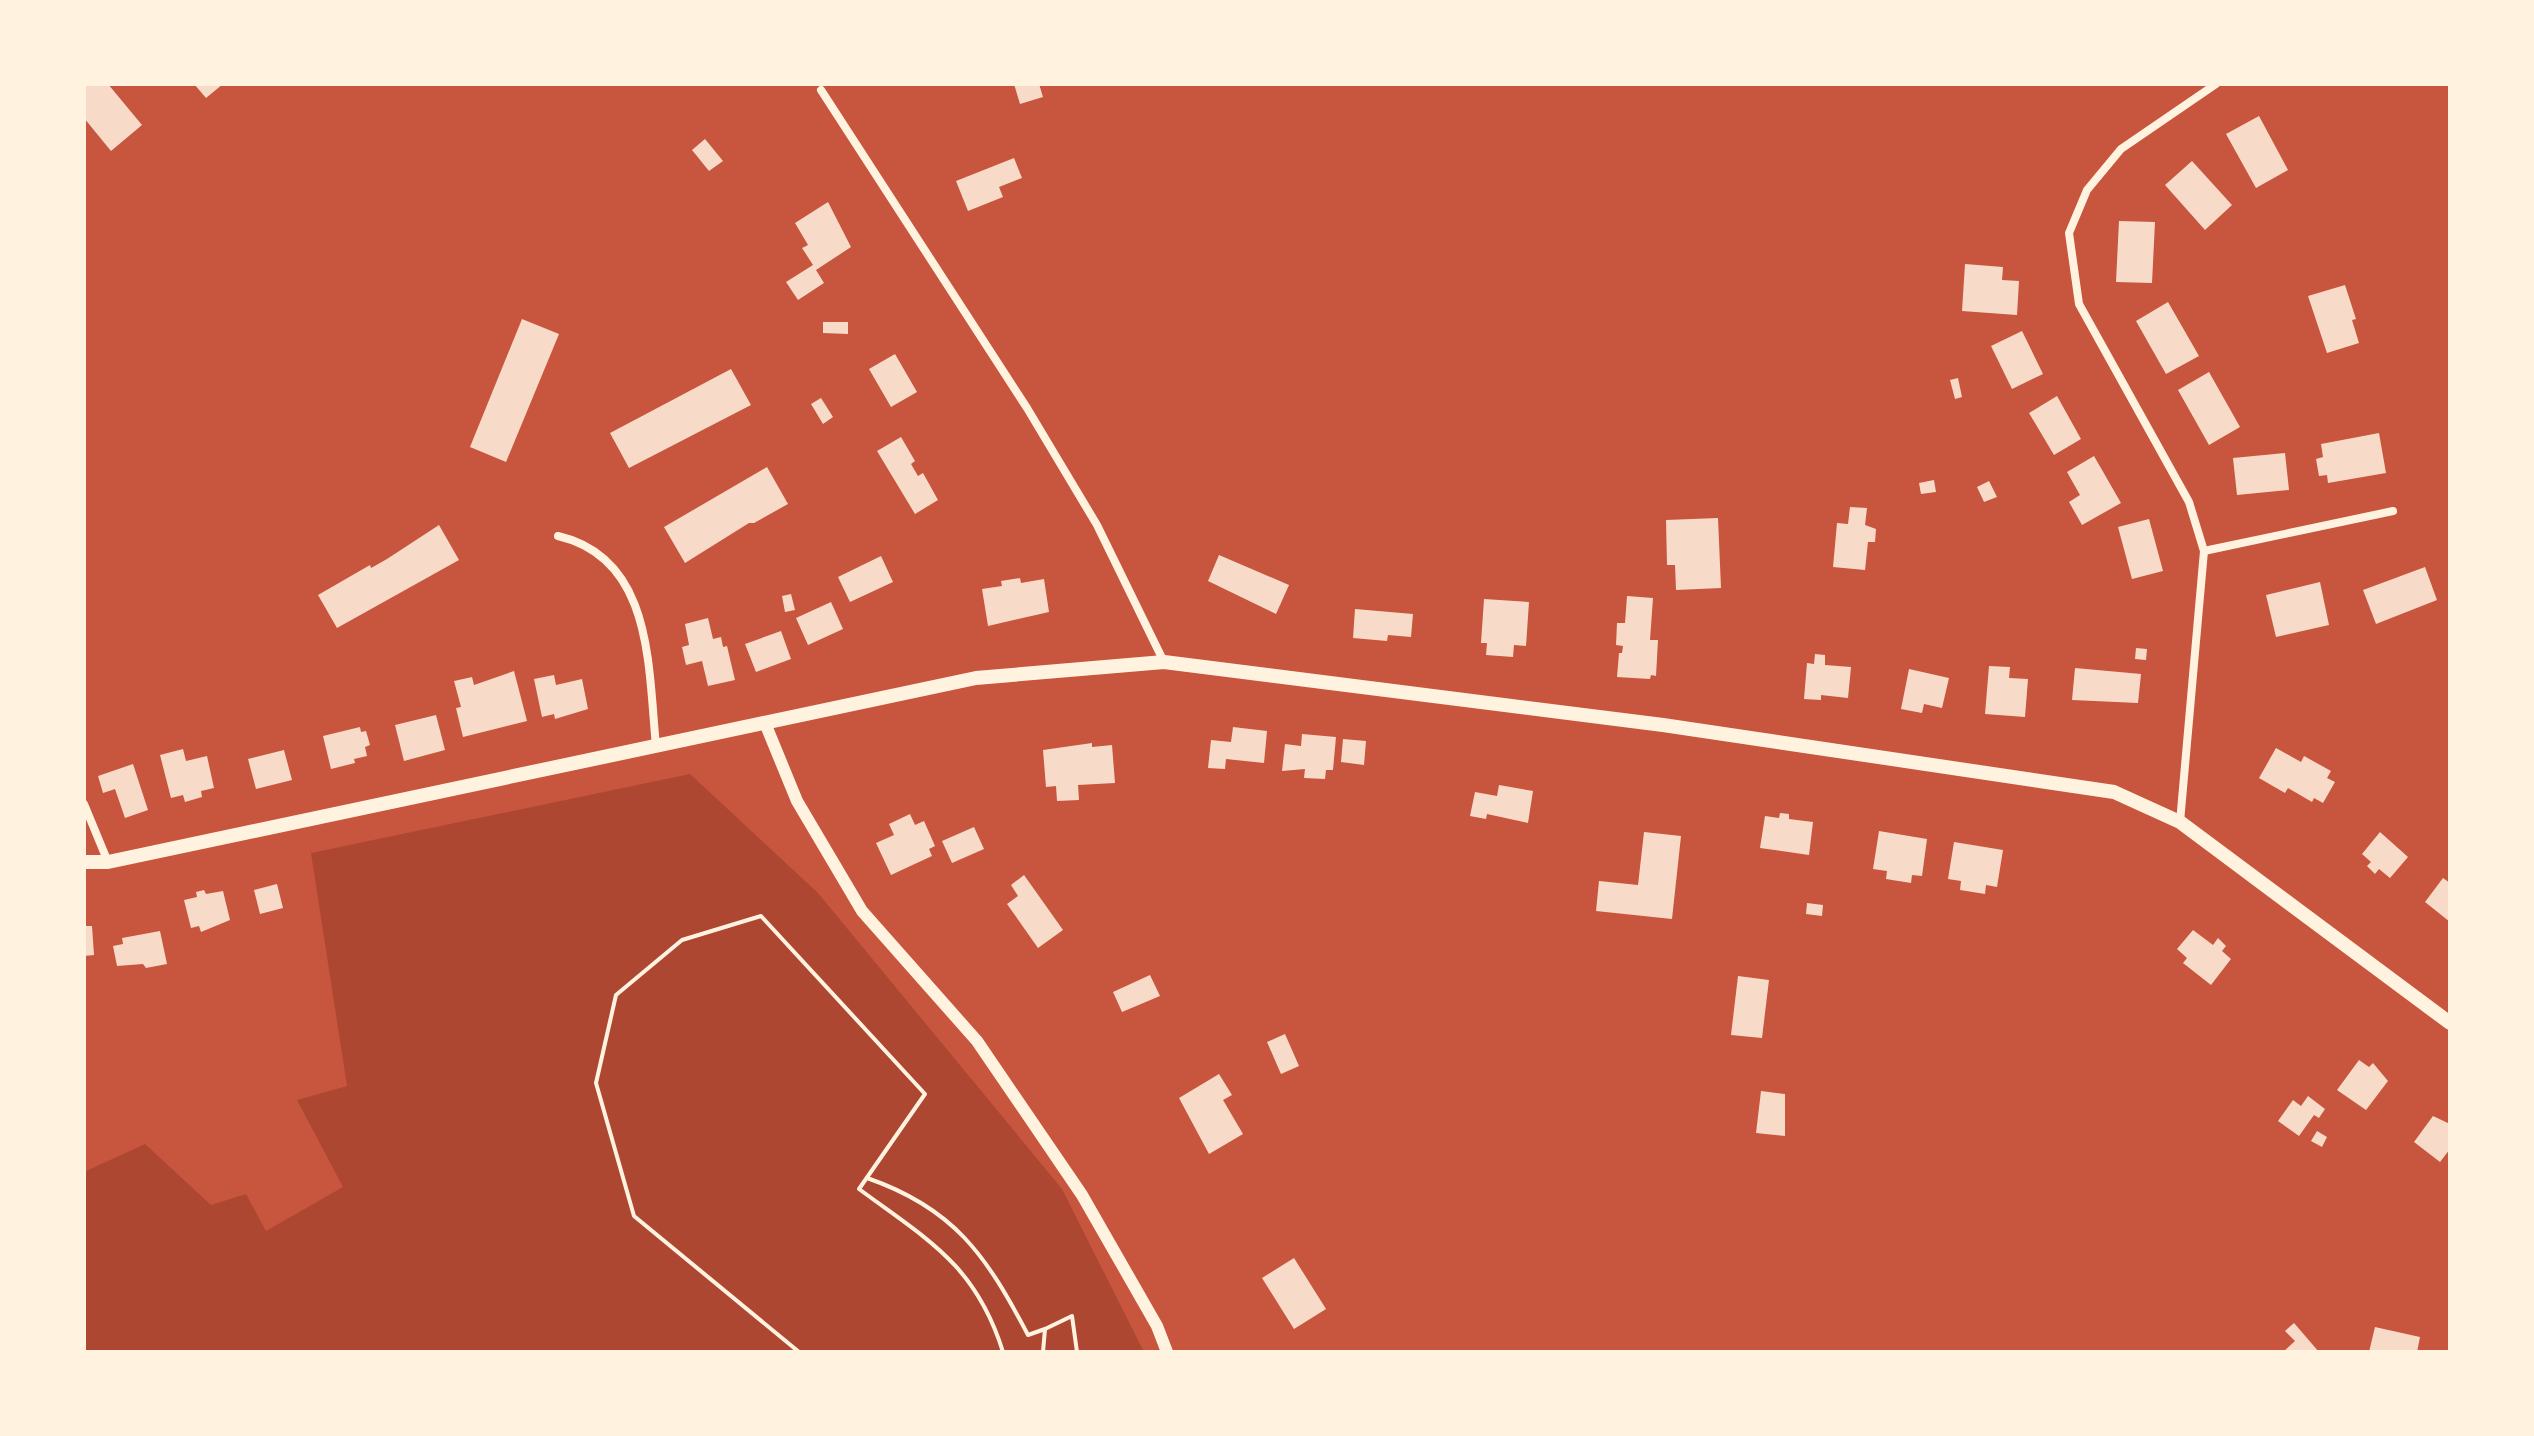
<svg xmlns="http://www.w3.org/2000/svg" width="2534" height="1436" font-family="Literata,serif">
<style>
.green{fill:#ae4732}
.building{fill:#f7dbc8}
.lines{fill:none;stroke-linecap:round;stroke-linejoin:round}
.path{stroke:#fff3e0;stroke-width:4}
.minor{stroke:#fff3e0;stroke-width:8}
.tertiary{stroke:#fff3e0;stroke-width:12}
.secondary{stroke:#fff3e0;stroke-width:14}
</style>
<rect width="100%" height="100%" fill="#c8553d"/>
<path class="green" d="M690,774l128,119 244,296 82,163h-1060v-180l61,-28 66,61 35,-11 20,37 77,-44 -46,-87 50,-14 -36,-233z"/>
<g class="building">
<path d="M84,84h24l34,41 -31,26 -27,-33z"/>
<path d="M194,84h29l-17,14z"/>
<path d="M1014,84h25l4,13 -23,7z"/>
<path d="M2259,116l29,54 -32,18 -30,-54z"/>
<path d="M705,139l18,22 -14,10 -17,-21z"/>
<path d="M1014,158l8,20 -23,9 4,10 -35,14 -12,-30z"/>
<path d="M2192,161l40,44 -27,25 -40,-45z"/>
<path d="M828,202l23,45 -35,23 8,13 -26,17 -12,-18 27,-17 -11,-17 6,-3 -13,-22z"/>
<path d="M2119,221l36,1 -3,61 -36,-1z"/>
<path d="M1965,264l38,3 -1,13 17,1 -2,34 -55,-4z"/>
<path d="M2345,285l11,34 -4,1 7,23 -32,10 -19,-57z"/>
<path d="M2168,302l31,54 -33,18 -30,-53z"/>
<path d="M522,319l37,15 -53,128 -36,-15z"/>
<path d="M823,322h25v12l-25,-1z"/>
<path d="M2022,331l21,43 -31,15 -21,-43z"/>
<path d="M895,354l22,38 -26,15 -22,-38z"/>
<path d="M731,369l20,36 -122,63 -19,-35z"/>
<path d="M2209,372l31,55 -31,18 -31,-55z"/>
<path d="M1958,378l4,19 -7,2 -5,-19z"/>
<path d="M2057,396l24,43 -27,16 -25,-42z"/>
<path d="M821,398l12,19 -10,7 -12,-20z"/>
<path d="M2379,433l7,40 -58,10 -1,-8 -8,1 -3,-17 7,-2 -2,-13z"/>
<path d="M901,437l14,24 -4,3 7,12 5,-3 15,27 -23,14 -38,-63z"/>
<path d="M2285,453l4,37 -52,5 -4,-37z"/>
<path d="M2094,456l27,47 -39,22 -13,-23 11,-7 -13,-23z"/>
<path d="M767,467l21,37 -34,19h-5l-64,40 -21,-36z"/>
<path d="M1934,480l2,12 -15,2 -2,-11z"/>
<path d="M1989,481l8,16 -13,5 -7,-15z"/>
<path d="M1850,507l17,1 -2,17 11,4 -1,13h-7l-3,28 -32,-3 4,-44 11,1z"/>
<path d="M1718,518l3,70 -45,2 -1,-25h-8l-1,-45z"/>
<path d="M2149,519l14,52 -31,8 -14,-52z"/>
<path d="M439,525l20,35 -122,68 -19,-33 52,-30 1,3 16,-9z"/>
<path d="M1219,555l70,30 -13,29 -68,-33z"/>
<path d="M881,556l12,26 -43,20 -12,-25z"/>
<path d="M2425,567l12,33 -61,24 -13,-34z"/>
<path d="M1020,578l1,5 23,-4 5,33 -61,14 -6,-37 20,-3 -1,-5z"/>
<path d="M2320,582l9,43 -53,12 -10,-42z"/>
<path d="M791,594l4,16 -10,2 -3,-16z"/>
<path d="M1627,596l26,2 -3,42h8l-2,36 -5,-1 -1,4 -33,-2 2,-24h3l1,-7 -7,-1 1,-22h8z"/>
<path d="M1484,599l45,3 -3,44 -12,-1 -1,12 -27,-2 1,-12h-6z"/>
<path d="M831,602l12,27 -35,16 -12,-27z"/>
<path d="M1355,609l58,5 -2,23 -23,-2 -1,6 -34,-3z"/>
<path d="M708,618l5,21 8,-2 2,10 4,-1 8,34 -27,6 -6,-25 -16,4 -4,-18 7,-2 -4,-21z"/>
<path d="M781,631l10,28 -35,13 -11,-28z"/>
<path d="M2136,648l11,1 -1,11 -11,-1z"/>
<path d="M1815,654l10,1v10l26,2 -3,31 -27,-3v5l-17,-1 3,-36 7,1z"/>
<path d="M1989,666l21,1 -1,11 19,1 -3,38 -40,-3z"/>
<path d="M2075,668l66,6 -3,29 -66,-3z"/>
<path d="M1909,669l40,9 -7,30 -18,-4 -2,9 -21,-4z"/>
<path d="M514,671l13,50 -64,16 -7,-29 5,-1 -7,-26 18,-4 2,8z"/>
<path d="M554,675l2,10 26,-6 6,30 -33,10 -1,-5 -12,3 -8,-38z"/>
<path d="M436,715l9,35 -41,11 -9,-36z"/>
<path d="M360,727l1,5 5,-1 4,14 -5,2 2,9 -13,3 1,4 -24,6 -8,-33z"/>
<path d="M1233,727l34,4 -3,32 -38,-4 -1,10 -17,-1 3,-28 20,2z"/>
<path d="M1302,734l34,3 -3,33h-7l-1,9 -21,-1 1,-9 -23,2 3,-27 16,2z"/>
<path d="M1343,739l23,2 -2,24 -23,-3z"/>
<path d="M1092,743v4l20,-2 3,38 -37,2 1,15 -22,1 -1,-15 -10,1 -3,-37z"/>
<path d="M2276,748l25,14 3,-6 27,15 -4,7 8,4 -12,21 -9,-5 -2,4 -24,-14 -3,5 -26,-15z"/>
<path d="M183,749l3,12 21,-5 7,32 -13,3 1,6 -17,5 -2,-7 -12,3 -11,-43z"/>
<path d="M284,750l8,30 -36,9 -8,-30z"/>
<path d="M133,764l15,46 -23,8 -10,-29 -12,4 -5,-17z"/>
<path d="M1499,785l34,6 -5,32 -41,-9 -1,5 -16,-3 5,-24 22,4z"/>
<path d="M1780,813l9,1v5l24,3 -4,33 -49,-7 5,-32 14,2z"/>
<path d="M910,814l5,11 9,-4 11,25 -6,3 3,7 -41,19 -15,-32 18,-8 -5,-11z"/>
<path d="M974,827l10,22 -32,14 -10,-22z"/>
<path d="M1879,831l48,8 -5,37 -10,-1 -1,8 -25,-4 1,-8 -14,-2z"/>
<path d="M1644,832l37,4 -9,83 -76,-8 3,-30 39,4z"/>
<path d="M2380,832l28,25 -18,21 -11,-9 -4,5 -8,-8 4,-4 -9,-8z"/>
<path d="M1954,842l49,8 -6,37 -11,-2 -1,9 -25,-4 1,-9 -13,-2z"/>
<path d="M1024,875l39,55 -25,18 -31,-44 11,-8 -7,-11z"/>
<path d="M2443,878l7,5v39l-25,-20z"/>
<path d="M277,884l6,24 -23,6 -6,-24z"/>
<path d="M204,890l2,4 17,-3 7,29 -29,12 -2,-6 -8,2 -7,-28 13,-3 -1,-5z"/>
<path d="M1807,903l16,2 -1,11 -16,-2z"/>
<path d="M84,926h8l2,29 -10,1z"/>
<path d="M2193,930l20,15 5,-7 8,8 -4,5 9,8 -20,26 -28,-22 4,-5 -10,-9z"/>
<path d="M160,931l7,33 -21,4 -3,-4 -26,2 -4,-20 10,-2 -1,-6z"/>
<path d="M1150,975l10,21 -38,16 -9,-20z"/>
<path d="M1738,976l31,4 -7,58 -31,-3z"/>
<path d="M1285,1034l14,32 -18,8 -14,-32z"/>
<path d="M2359,1060l10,7 4,-4 15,18 -22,29 -29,-20z"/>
<path d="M1219,1074l13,21 -9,5 20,34 -34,20 -30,-56z"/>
<path d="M1761,1091l24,3v42l-29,-3z"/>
<path d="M2308,1096l17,13 -6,9 -5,-3 -15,21 -21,-15 15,-21 8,6z"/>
<path d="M2433,1116l17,8v25l-10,13 -26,-20z"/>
<path d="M2317,1131l10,6 -5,10 -11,-6z"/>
<path d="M1294,1258l32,51 -32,20 -32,-51z"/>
<path d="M2294,1323l25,29h-36l12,-11 -10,-10z"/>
<path d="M2375,1327l45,10 -3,15h-48z"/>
</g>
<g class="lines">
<g class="path">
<path d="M867,1178c87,30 119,77 161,157l17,-6"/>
<path d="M799,1352l-165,-136 -38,-133 20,-88 66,-55 79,-24 164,178 -66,95c69,51 117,76 144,163"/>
<path d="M1043,1352l2,-23 27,-13 5,36"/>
</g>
<g class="minor">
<path d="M821,90l206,318 70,117 67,137"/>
<path d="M558,536c95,22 90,130 98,210"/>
<path d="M2204,551l189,-40"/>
<path d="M84,804l24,58"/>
<path d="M2180,822l24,-271 -15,-49 -110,-198 -10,-71 18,-43 34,-41 95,-65"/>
</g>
<path class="tertiary" d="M765,723l32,78 65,110 115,130 105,154 75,131 10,26"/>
<path class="secondary" d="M84,862h24l868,-184 188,-16 499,63 451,67 66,30 270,201"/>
</g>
<rect width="2534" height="1436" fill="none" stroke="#fff3e0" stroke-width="172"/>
</svg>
